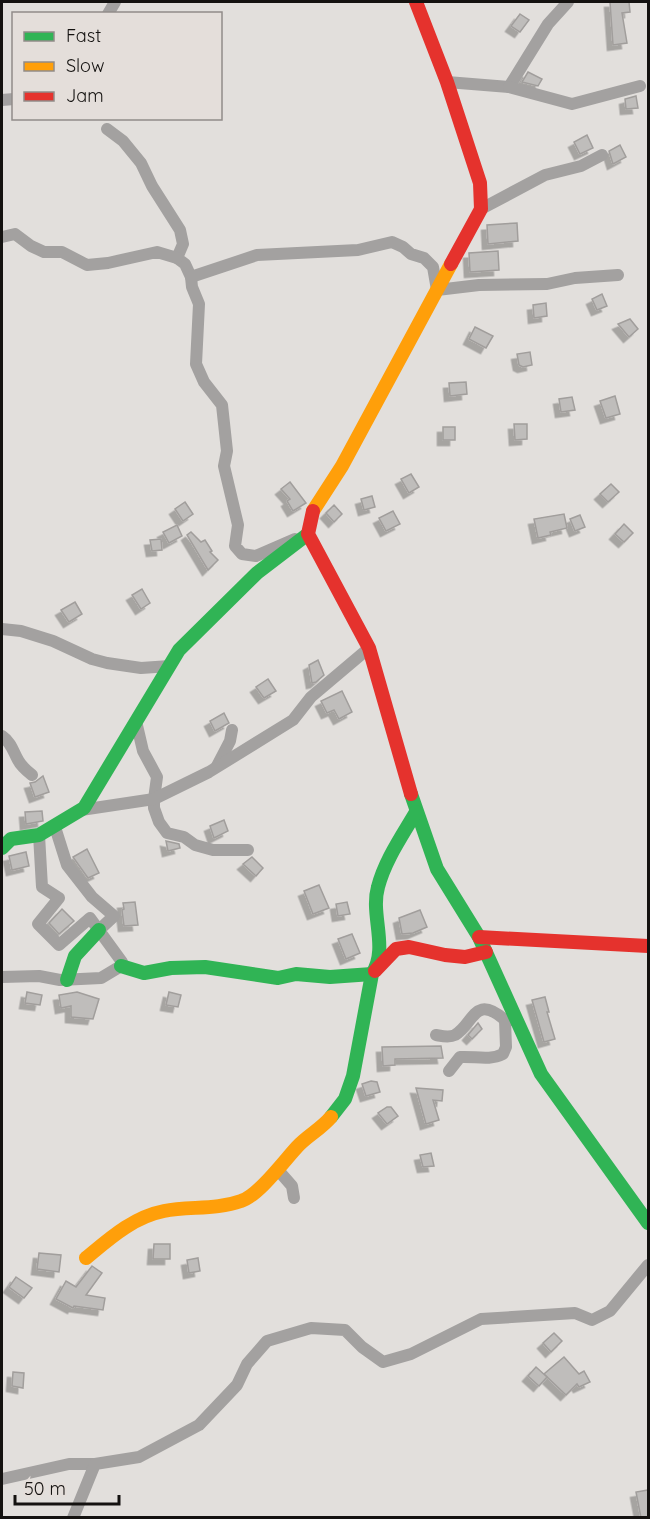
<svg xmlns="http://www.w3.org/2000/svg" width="650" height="1519" font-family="Quicksand,sans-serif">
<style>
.building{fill:#bfbdbb;stroke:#a19e9c;stroke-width:1.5;filter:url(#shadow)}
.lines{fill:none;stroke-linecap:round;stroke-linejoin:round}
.street{stroke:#a3a1a0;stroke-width:12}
.fast{stroke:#30b455;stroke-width:14}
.slow{stroke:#ff9f0a;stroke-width:14}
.jam{stroke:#e5322d;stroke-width:14}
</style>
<defs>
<filter id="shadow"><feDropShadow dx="-5.5" dy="5.5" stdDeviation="0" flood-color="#0004"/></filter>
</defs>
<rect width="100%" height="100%" fill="#e2dfdc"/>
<g class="building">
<path d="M610,2h19l1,10 -8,1 5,30 -14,2z"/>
<path d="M520,14l9,6 -9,12 -9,-6z"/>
<path d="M528,72l14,7 -4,7 -16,-4z"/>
<path d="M636,96l2,12 -12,1 -1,-10z"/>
<path d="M587,135l6,13 -13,6 -6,-12z"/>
<path d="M620,145l6,12 -13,7 -4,-13z"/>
<path d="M517,223l1,18 -30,3 -1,-19z"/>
<path d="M498,251l1,19 -29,2 -1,-19z"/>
<path d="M602,294l5,12 -10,4 -5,-11z"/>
<path d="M546,303l1,13 -13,2 -1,-13z"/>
<path d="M630,319l8,10 -9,8 -11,-13z"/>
<path d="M475,327l18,9 -7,12 -17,-9z"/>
<path d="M530,352l2,13 -9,2 -4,-2 -2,-11z"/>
<path d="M466,382l1,12 -17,2 -1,-13z"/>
<path d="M615,396l5,18 -14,4 -6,-17z"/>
<path d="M572,397l3,13 -14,2 -2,-13z"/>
<path d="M514,424h13v15l-12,1z"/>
<rect x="443" y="427" width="12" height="13"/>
<path d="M411,474l8,13 -10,6 -8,-14z"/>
<path d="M290,482l16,21 -13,8 -6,-10 3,-2 -9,-10z"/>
<path d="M611,484l8,8 -11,10 -8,-8z"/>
<path d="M372,496l3,11 -11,3 -3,-11z"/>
<path d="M185,502l8,12 -10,7 -8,-12z"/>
<path d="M334,505l8,9 -8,8 -8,-9z"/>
<path d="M393,511l7,13 -14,7 -7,-13z"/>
<path d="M564,514l3,14 -17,4 1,3 -13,3 -4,-19z"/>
<path d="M580,515l5,12 -10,4 -5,-12z"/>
<path d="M624,524l9,9 -9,9 -9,-8z"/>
<path d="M177,525l5,11 -13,7 -6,-11z"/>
<path d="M191,532l10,10 4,-2 7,11 -2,1 8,8 -10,10 -21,-35z"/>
<path d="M161,539l1,11 -10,1 -2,-11z"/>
<path d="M142,589l8,14 -9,6 -9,-14z"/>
<path d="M75,602l7,12 -13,8 -8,-12z"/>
<path d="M318,660l6,15 -8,7 -4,1 -3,-18z"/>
<path d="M268,679l8,12 -12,7 -8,-11z"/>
<path d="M342,691l10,21 -13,7 -5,-9 -7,3 -6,-12z"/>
<path d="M224,713l5,10 -14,8 -5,-10z"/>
<path d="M43,776l6,16 -14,5 -5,-14 5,-1z"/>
<path d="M42,811l1,10 -17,3 -1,-12z"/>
<path d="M224,820l4,11 -14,7 -4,-12z"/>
<path d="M166,841l13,3 1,4 -12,3z"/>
<path d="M87,849l12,24 -11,5 -15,-21z"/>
<path d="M26,852l3,14 -17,4 -3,-14z"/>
<path d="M252,857l11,11 -7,8 -13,-12z"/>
<path d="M319,885l10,23 -16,6 -9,-23z"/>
<path d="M135,902l3,23 -14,1 -2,-16 2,-1 -1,-6z"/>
<path d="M347,902l3,12 -12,2 -2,-12z"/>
<path d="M62,909l12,12 -15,13 -10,-11z"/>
<path d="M420,910l7,17 -14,6 -11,1 -3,-16z"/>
<path d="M352,934l8,19 -14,6 -8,-20z"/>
<path d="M27,992l15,3 -2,10 -15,-2z"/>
<path d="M77,992l22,7 -6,20 -22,-2v-11l-10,2 -2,-13z"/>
<path d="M169,992l12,3 -3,12 -12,-2z"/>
<path d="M545,997l4,15h-2l8,27 -11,3 -12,-42z"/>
<path d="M478,1023l4,6 -10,10 -4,-4z"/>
<path d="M441,1046l2,12 -48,1v6l-12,1 -1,-19z"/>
<path d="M371,1081l6,1 3,10 -14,4 -4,-12z"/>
<path d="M416,1088l27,2 -1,11 -9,-1 6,20 -13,4z"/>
<path d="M387,1107h4l7,9 -11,8 -9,-11z"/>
<path d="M431,1153l3,13 -11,1 -3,-12z"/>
<path d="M154,1244h16v15h-17z"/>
<path d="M39,1253l22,2 -2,17 -22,-3z"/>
<path d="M198,1258l2,13 -11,2 -2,-13z"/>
<path d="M92,1266l10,7 -16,22 19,3 -2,12 -29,-4 -1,2 -17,-9 10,-18 10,6z"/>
<path d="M16,1277l16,11 -8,10 -15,-11z"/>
<path d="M554,1333l8,8 -11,11 -8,-9z"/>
<path d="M564,1357l15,17 5,-3 6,11 -11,5 -2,-3 -11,11 -22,-21z"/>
<path d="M536,1367l11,10 -8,9 -11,-10z"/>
<path d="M13,1372l11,1 -1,15 -11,-2z"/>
<path d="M648,1490v28h-7l-5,-26z"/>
</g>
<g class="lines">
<g class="street">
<path d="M108,14l7,-12"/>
<path d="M447,82l62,5 39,-63 20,-22"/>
<path d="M509,87l63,17 68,-18"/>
<path d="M2,100l12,-1"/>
<path d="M107,129l16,12 18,22 11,23 28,44 3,14 -6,14 8,6 6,13 1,10 7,17 -3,60 8,18 18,23 5,46 -3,15 14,59 -3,21 7,8 14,2 39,-17"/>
<path d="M481,209l64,-34 36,-9 21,-11"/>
<path d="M2,237l13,-3 16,12 13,6h18l25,13 21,-2 49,-11 20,6"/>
<path d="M191,277l66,-22 101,-5 34,-8 11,5 8,7 13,4 9,9 4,23 42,-5 68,-1 28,-6 43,-3"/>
<path d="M2,629l19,2 32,10 39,18 15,4 34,5 29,-2"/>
<path d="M136,721l7,30 14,26 -3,22v9l5,14 8,11 17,4 11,8 18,5h35"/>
<path d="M2,736c9,6 11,15 16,24 3,6 9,11 14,15"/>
<path d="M217,766l13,-25 2,-11"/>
<path d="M81,810l73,-11 55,-27 84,-52 18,-23 58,-49"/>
<path d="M55,827l12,38 25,32 22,19 -15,14"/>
<path d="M2,977l37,-1 21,4 41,-2 20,-12 1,-4 -32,-44 -31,27 -21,-21 21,-26 -17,-11 -3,-52"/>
<path d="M436,1035c6,1 13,3 19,0 19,-11 19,-42 50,-15h7"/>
<path d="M449,1071l11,-14c15,-1 29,4 43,-3l3,-7 -1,-27"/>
<path d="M278,1170l14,16 2,12"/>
<path d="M2,1479l67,-15h26"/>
<path d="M73,1518l22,-54 44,-7 60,-32 38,-40 10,-21 20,-23 44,-13 34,2 17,17 21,15 28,-8 70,-35 94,-6 17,7 18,-9 38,-46"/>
</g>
<g class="fast">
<path d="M411,794l26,75 42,68 62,137 107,149"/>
<path d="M2,848l9,-9 28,-4 45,-27 95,-158 78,-77 51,-39"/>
<path d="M121,966l23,7 27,-5 34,-1 73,11 18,-4 34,3 42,-3"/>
<path d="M67,980l8,-24 24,-26"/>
<path d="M331,1117l14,-18 8,-23 19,-102c17,-26 -2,-59 6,-87 7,-27 24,-51 38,-75"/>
</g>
<g class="slow">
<path d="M313,511l29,-45 109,-202"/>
<path d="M86,1258c23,-19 47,-41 78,-47 25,-5 52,-1 77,-10 17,-5 43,-40 56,-54 10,-11 24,-18 34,-30"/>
</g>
<g class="jam">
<path d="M416,2l31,80 33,101 1,26 -30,55"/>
<path d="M313,511l-5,23 61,114 42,146"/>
<path d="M479,937l169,9"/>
<path d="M375,971l21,-22 13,-2 36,8 20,2 21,-5"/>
</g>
</g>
<rect width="650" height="1519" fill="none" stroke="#141210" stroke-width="6"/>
<rect x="12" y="12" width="210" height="108" fill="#e4deda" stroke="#918c89" stroke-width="1.5"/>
<rect x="24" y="32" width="30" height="9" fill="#30b455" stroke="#918c89" stroke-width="1.5"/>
<text x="66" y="42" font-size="18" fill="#141210">Fast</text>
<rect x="24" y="62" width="30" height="9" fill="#ff9f0a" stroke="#918c89" stroke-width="1.5"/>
<text x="66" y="72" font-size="18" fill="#141210">Slow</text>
<rect x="24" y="92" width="30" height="9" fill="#e5322d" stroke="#918c89" stroke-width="1.5"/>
<text x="66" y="102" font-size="18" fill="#141210">Jam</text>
<path d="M15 1495v9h104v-9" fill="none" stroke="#141210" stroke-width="3"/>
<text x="24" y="1495" font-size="18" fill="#141210" stroke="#e4deda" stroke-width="4.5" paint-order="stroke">50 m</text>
</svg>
